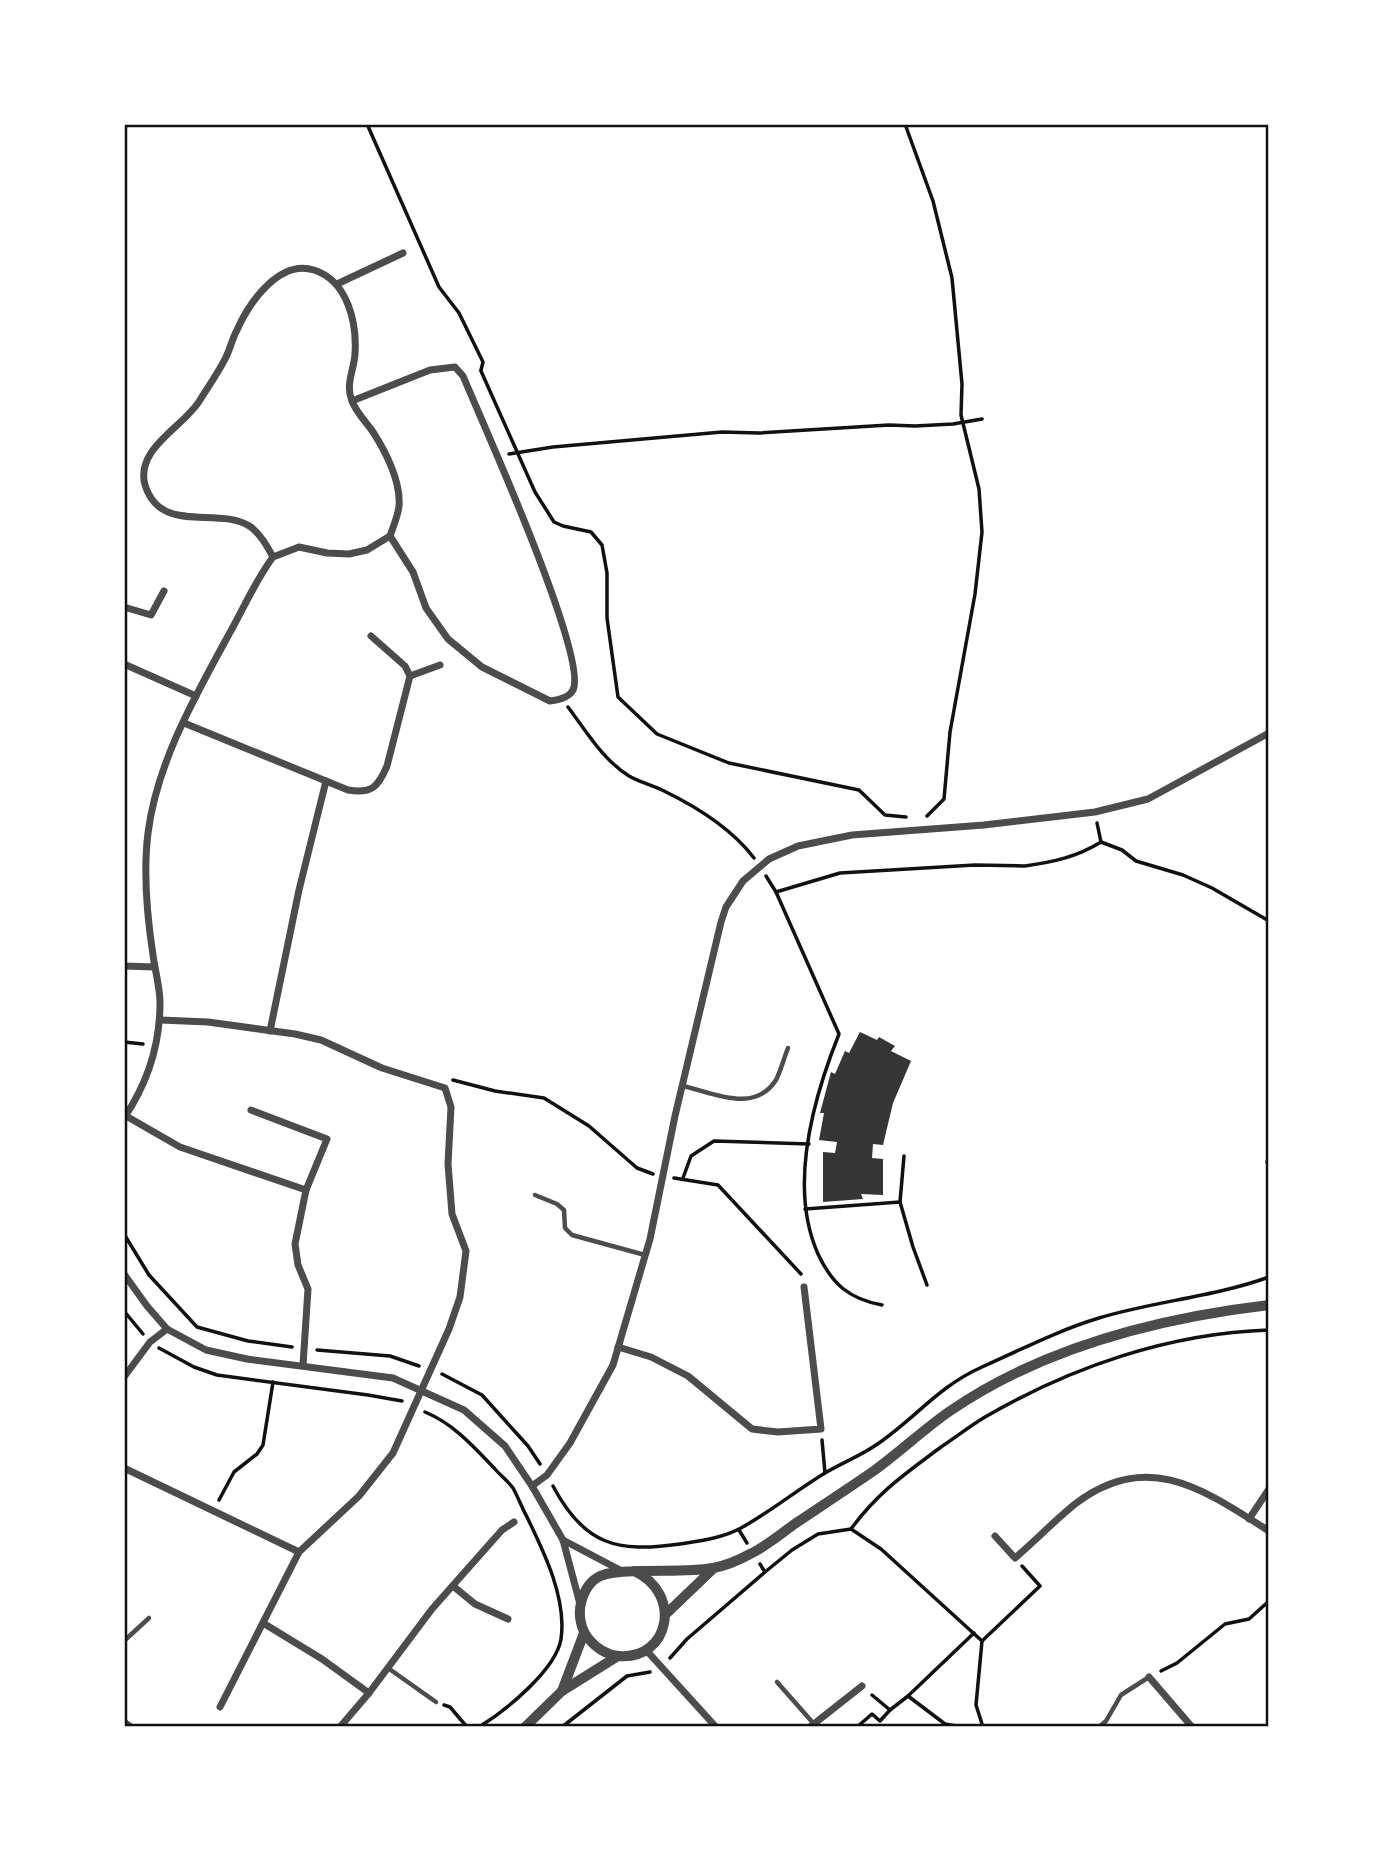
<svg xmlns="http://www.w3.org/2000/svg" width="1393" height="1851" font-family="'DejaVu Sans',sans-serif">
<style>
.building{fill:#353535}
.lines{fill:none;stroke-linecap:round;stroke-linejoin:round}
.path{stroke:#111;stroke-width:3.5}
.service{stroke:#4c4c4c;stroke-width:4.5}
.minor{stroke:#4c4c4c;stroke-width:7}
.tertiary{stroke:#4c4c4c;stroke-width:10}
.neatline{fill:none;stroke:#111;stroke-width:2.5}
</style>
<rect width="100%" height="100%" fill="#fff"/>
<path class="building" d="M860,1032l17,8 2,-3 16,9 -4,5 20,10 -18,42 -10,42 -10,-1 -1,14 11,1v36l-22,-1 2,5 -40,3v-50l12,1 2,-11 -18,-2 5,-27h-4l11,-41 4,2 10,-23 4,2z"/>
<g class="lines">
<g class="path">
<path d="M367,124l72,163 20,26 24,49 -2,8"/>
<path d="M905,124l28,77 19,77 10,106 -1,31 18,74 3,43 -7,62 -25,138 -6,67 -17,17"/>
<path d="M481,371l54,121 19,30 9,4 28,6 11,13 5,28v45l11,79 39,37 72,29 130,27 26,25 21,2"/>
<path d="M509,454l44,-7 169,-15 37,1 130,-8 26,1 38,-2 29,-5"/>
<path d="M568,707c18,24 34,52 61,69 10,6 23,9 35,15 33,16 68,38 90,67"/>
<path d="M1097,823l4,19"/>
<path d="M1101,842l21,8 14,11 47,14 29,13 57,33"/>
<path d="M766,876l10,16 64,-19 135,-8 50,1c28,-4 52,-9 76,-24"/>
<path d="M776,892l63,142c-26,65 -51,153 -21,220 14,30 31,45 64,51"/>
<path d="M124,1042l19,2"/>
<path d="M453,1080l42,11 49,7 45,28 48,42 16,6"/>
<path d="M904,1156l-4,46 13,45 14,38"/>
<path d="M1269,1162h-2l2,4"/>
<path d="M674,1178l44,7 83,89"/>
<path d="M683,1178l8,-22 23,-15 95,3"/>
<path d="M805,1209l95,-7"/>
<path d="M124,1234l25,41 48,52 51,14 44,6"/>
<path d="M124,1311l19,23"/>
<path d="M159,1348l35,19 23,8 151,20 34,6"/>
<path d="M317,1350l73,6 29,10"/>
<path d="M442,1374l40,21 46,51 12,18"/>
<path d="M425,1412c29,12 49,35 70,57 5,6 13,12 18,19 5,9 9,20 14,29 17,35 40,82 34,122 -5,31 -56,72 -82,88"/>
<path d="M822,1440l3,33"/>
<path d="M553,1486c31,59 64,67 127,58 19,-3 43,-6 61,-16 29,-16 56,-38 84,-55 17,-10 35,-17 51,-28 39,-26 61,-58 106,-78 38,-17 77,-37 117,-49 56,-17 115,-21 170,-41"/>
<path d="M219,1500l15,-28 23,-18 6,-9 10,-63"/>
<path d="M851,1529c27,-37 54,-55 90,-82 15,-10 29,-21 44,-30 86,-50 185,-84 284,-87"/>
<path d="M739,1530l8,13"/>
<path d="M760,1564l5,8 27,-22 26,-16 33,-5 30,20 101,92 -6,64 7,22"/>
<path d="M982,1641l58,-55 -18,-20"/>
<path d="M670,1658l17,-19 78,-67"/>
<path d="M1161,1671l16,-8 48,-39 24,-5 20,-18"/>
<path d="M872,1695l18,15 18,-14 37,28 17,3"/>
<path d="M908,1696l66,-63"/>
<path d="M444,1705l6,2 17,20"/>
<path d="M562,1727l65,-51 23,-4"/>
<path d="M857,1727l15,-13 8,7 10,-11"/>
</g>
<g class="service">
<path d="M683,1086c31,7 71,28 93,-6 5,-10 8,-22 12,-32"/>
<path d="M535,1195l22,9 7,6 1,18 7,7 73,20"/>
<path d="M124,1641l25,-23"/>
<path d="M388,1668l48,34"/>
<path d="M777,1682l37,42"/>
<path d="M1099,1727l7,-6 15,-26 28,-18"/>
</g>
<g class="minor">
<path d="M337,284l66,-31"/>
<path d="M352,401l78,-31 25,-3 8,9c18,43 126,282 110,314 -4,8 -14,10 -23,11l-68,-34 -34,-28 -22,-31 -13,-36 -23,-36"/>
<path d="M124,607l27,8 13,-24"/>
<path d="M124,664l72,32"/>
<path d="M410,676l30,-11"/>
<path d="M184,723l164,67c24,4 30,-3 39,-24l23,-90 -5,-10 -34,-30"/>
<path d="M124,966l30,1"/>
<path d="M270,1031l29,-141 27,-109"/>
<path d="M126,1116l54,31 126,43 21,-51 -76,-29"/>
<path d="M124,1118c23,-34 36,-74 36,-115 0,-16 -5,-32 -7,-48 -6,-39 -10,-82 -5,-122 9,-71 47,-136 80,-197 15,-26 27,-55 45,-79l26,-10 28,6 22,1 18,-4 23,-14c3,-9 8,-20 9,-30 2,-24 -13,-54 -26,-74 -7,-10 -17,-20 -21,-31 -7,-16 2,-31 3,-47 2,-31 -7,-73 -41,-84 -35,-11 -65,33 -77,60 -5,9 -7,20 -12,29 -7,14 -17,28 -25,41 -16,27 -65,48 -55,85 16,51 73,20 106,42 10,8 16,19 22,30"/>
<path d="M124,1274l23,32 20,23 39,21 41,9 146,19 71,32 41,36 27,40 31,54 17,64"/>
<path d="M618,1347l33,10 37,19 64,53 26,3 43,-3 -17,-142"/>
<path d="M303,1365l5,-76 -10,-24 -3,-21 11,-54"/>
<path d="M124,1377l26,-35 17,-13"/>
<path d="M124,1468l175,84 60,-56 34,-43 56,-124 11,-32 6,-46 -14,-37 -4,-50 3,-57 -6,-19 -63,-20 -61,-28 -26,-6 -87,-12 -48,-2"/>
<path d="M532,1486l15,-11 23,-32 43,-78 37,-126 25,-123 46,-194 5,-15 17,-26 26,-22 29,-13 54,-11 132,-10 111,-13 53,-13 121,-66"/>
<path d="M1249,1519l20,-30"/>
<path d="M995,1536l20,22c20,-17 39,-37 60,-54 72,-55 128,-15 194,27"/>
<path d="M563,1540l57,30"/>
<path d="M453,1586l22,18 33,15"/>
<path d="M263,1623l59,36 47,34"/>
<path d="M646,1650l70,77"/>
<path d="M1149,1677l43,50"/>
<path d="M220,1707l79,-155"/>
<path d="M124,1722l7,5"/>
<path d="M340,1727l29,-34 63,-84 70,-79 12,-8"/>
<path d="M810,1727l52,-41"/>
</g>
<g class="tertiary">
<path d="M634,1571c49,22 36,89 -15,85 -12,-1 -23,-8 -31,-18 -7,-9 -10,-23 -7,-35 8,-33 31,-31 58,-32 24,-1 51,1 74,-3 12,-2 28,-9 39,-15 16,-8 30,-20 44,-30 27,-18 53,-35 79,-53 26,-19 49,-41 75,-59 93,-64 209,-93 319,-106"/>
<path d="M666,1614l48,-46"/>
<path d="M562,1691l22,-58"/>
<path d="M525,1727l37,-36 56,-35"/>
</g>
</g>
<rect width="1393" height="1851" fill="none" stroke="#ffffff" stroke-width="252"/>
<rect x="126" y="126" width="1141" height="1599" class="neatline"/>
</svg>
